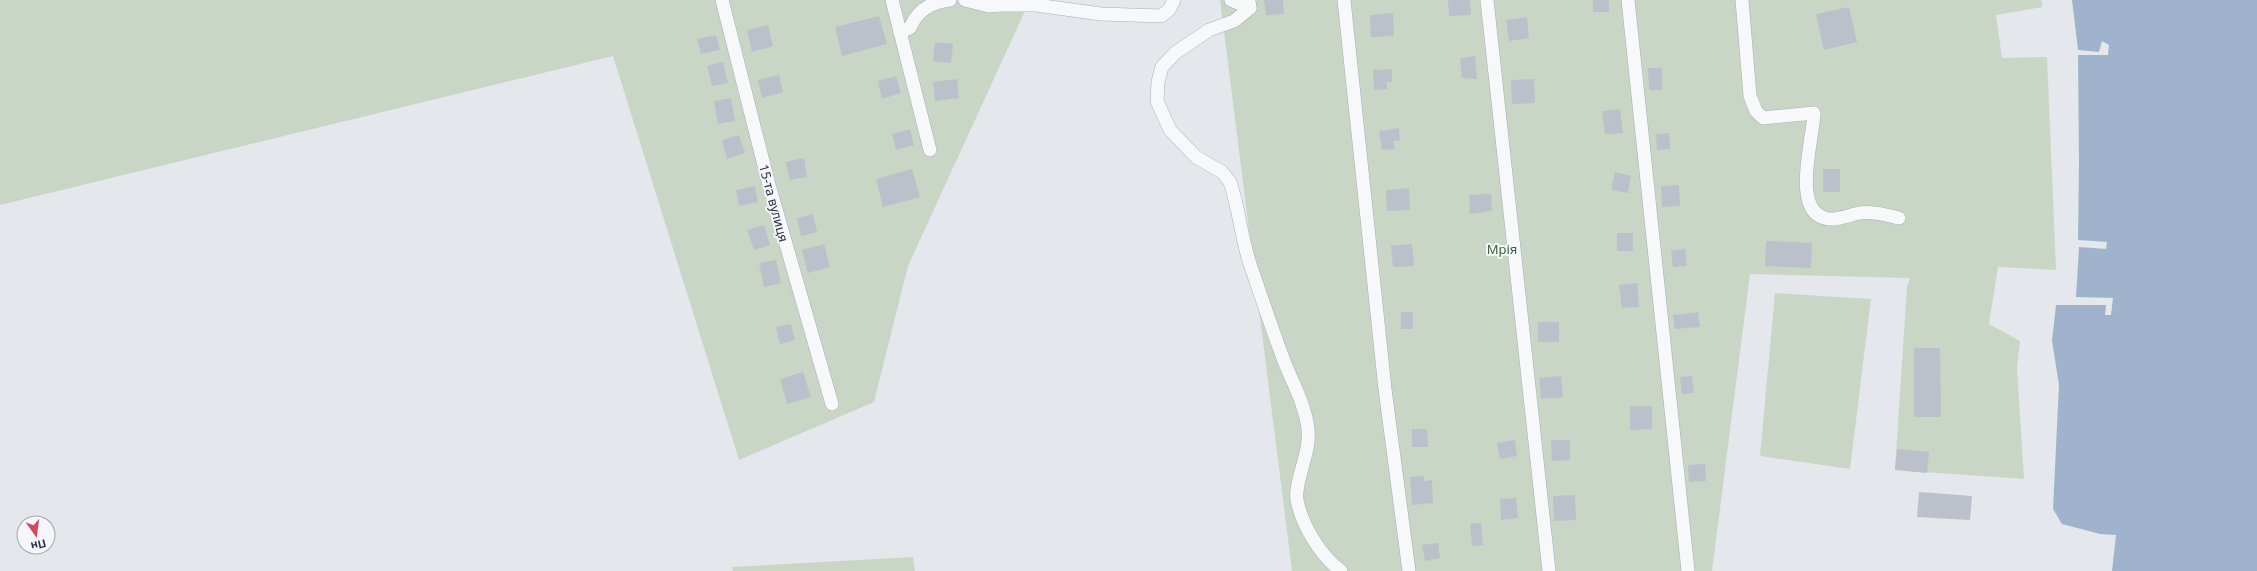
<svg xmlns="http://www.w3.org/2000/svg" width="2257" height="571" font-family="'Noto Sans',sans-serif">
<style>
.green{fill:#c9d6c5}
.water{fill:#9fb4cc}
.building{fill:#bbc0ca}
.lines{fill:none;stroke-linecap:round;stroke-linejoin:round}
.street-casing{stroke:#a9aeb7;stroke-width:14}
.street{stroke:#f7f8fa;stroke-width:13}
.labels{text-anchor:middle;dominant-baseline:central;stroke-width:4;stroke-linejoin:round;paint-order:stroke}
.street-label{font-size:13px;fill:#2b3445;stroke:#f4f6f9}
.park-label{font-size:13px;fill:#3f6138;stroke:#f4f6f9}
</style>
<rect width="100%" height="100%" fill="#e4e7ec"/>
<g class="green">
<path d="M0,0h1030l-122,266 -34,136 -135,58 -126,-404 -613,149z"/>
<path d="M1220,0h821l1,7 -46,8 6,43 45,-1 9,213 -58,-3 -9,57 31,17 -3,27 7,111 -129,-9 12,-183 3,-9 -160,-4 -38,297h-420z"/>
<path d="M1775,293l96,6 -21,170 -90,-13z"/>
<path d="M913,557l2,14h-182l-1,-4z"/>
</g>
<path class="water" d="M2072,0h185v571h-145l4,-36 -16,-1 -38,-10 -9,-15 6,-124 -7,-44 4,-36h50l-1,10h6l2,-17 -37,-1 3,-50 27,2 1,-7 -29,-2 1,-77 -1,-108h30l1,-10 -7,-4 -3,11 -21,-2z"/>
<g class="building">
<path d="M1264,0h19l1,14 -18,1z"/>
<path d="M1448,0h22l1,15 -22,1z"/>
<rect x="1593" y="0" width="16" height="12"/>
<path d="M1849,7l8,35 -33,8 -8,-36z"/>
<path d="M1393,13l1,23 -23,1 -1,-22z"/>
<path d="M879,16l8,28 -45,12 -7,-29z"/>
<path d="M1527,17l2,21 -20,3 -3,-21z"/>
<path d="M768,25l5,21 -21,6 -5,-22z"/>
<path d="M716,35l4,15 -19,4 -4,-15z"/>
<path d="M935,42l18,2 -2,19 -18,-2z"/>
<path d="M1475,56l2,23 -15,-1 -2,-20z"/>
<path d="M723,62l5,21 -16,3 -5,-20z"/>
<path d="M1648,68h14v22h-13z"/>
<path d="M1392,69v13h-5v7l-13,1 -1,-20z"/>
<path d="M779,75l4,17 -21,6 -4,-18z"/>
<path d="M896,76l5,17 -19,6 -4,-18z"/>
<path d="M957,79l2,19 -24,3 -2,-19z"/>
<path d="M1534,79l1,24 -23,1 -1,-24z"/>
<path d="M731,98l4,23 -17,3 -4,-23z"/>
<path d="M1620,109l3,24 -18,1 -3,-23z"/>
<path d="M1399,128l1,12 -7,1 2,8 -13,1 -3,-19z"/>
<path d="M910,129l4,16 -18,5 -4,-16z"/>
<path d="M1669,133l1,16 -13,1 -1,-16z"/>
<path d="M739,135l6,18 -18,6 -5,-19z"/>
<path d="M804,158l3,19 -17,3 -4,-18z"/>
<path d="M912,169l8,28 -37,10 -7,-28z"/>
<rect x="1823" y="169" width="17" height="23"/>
<path d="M1615,172l16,4 -3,17 -17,-3z"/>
<path d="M1679,185l1,21 -18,1 -1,-21z"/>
<path d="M755,186l3,16 -19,4 -3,-16z"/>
<path d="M1409,188l1,22 -23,1 -1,-21z"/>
<path d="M1491,194l1,17 -22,3 -1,-19z"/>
<path d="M813,214l4,18 -16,4 -4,-18z"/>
<path d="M764,225l6,20 -16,5 -7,-20z"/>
<rect x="1617" y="233" width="16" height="18"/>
<path d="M1766,241l46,2 -1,25 -46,-2z"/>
<path d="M824,244l6,23 -22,6 -6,-23z"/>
<path d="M1412,244l2,22 -21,1 -2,-21z"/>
<path d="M1685,249l2,17 -14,1 -2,-16z"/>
<path d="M776,260l5,23 -17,4 -5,-24z"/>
<path d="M1637,283l2,24 -17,1 -3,-23z"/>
<rect x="1401" y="312" width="12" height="17"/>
<path d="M1698,312l2,15 -25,2 -2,-14z"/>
<rect x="1538" y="322" width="21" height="20"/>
<path d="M791,324l4,16 -15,4 -4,-17z"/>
<path d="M1914,348h26l1,69h-27z"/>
<path d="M803,372l8,25 -24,7 -7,-25z"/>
<path d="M1561,376l2,21 -22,2 -2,-21z"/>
<path d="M1692,376l2,17 -12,1 -2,-17z"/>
<path d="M1630,406h22v23l-22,1z"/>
<path d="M1412,429h15l1,18h-16z"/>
<path d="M1515,440l2,16 -17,3 -3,-16z"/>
<path d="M1551,440h19v20l-18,1z"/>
<path d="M1897,449l32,3 -2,21 -32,-3z"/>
<path d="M1705,464l1,17 -17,1 -1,-17z"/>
<path d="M1424,476v5l8,-1 1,23 -21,2 -2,-28z"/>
<path d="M1919,492l53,4 -2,24 -53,-3z"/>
<path d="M1575,495l1,25 -22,1 -1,-25z"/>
<path d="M1516,498l2,20 -17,2 -1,-21z"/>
<path d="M1481,523l2,22 -11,1 -2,-22z"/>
<path d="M1438,543l2,15 -15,3 -3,-16z"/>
</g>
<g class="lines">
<defs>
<g id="street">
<path d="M722,0l47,185 63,219"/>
<path d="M892,0l38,150"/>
<path d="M965,0l24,6 10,-1 5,-5"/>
<path d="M1231,0l19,8 -1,-7"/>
<path d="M1344,0l41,389 24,182"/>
<path d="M1487,0l62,571"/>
<path d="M1628,0l60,571"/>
<path d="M1742,0l8,96 6,15 7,7 51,-5c0,23 -25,102 15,106 10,1 20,-4 30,-6 13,-2 27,2 40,5"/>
<path d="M999,5h37l65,9 60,2 8,-6 5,-10"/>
<path d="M1250,8l-16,13 -25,9 -34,23 -13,14 -4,15 -1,19 13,29 26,27 26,15 8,10c9,26 11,55 20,82 11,32 22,65 34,97 9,23 21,43 24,68 3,24 -14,52 -11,71 5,26 24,56 44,71"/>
<path d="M900,32l10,-4c7,-18 21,-26 40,-28"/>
</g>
</defs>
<use href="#street" class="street-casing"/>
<use href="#street" class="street"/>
</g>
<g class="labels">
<g class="street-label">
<text transform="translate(774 203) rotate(75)">15-та вулиця</text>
</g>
<g class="park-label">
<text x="1502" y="249">Мрія</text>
</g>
</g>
<g transform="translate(36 535) rotate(166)"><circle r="19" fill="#f4f6f9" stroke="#a4a8b1"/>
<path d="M0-3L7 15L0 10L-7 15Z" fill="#d1495b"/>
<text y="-6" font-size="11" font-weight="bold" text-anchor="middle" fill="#2b3445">Пн</text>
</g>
</svg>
